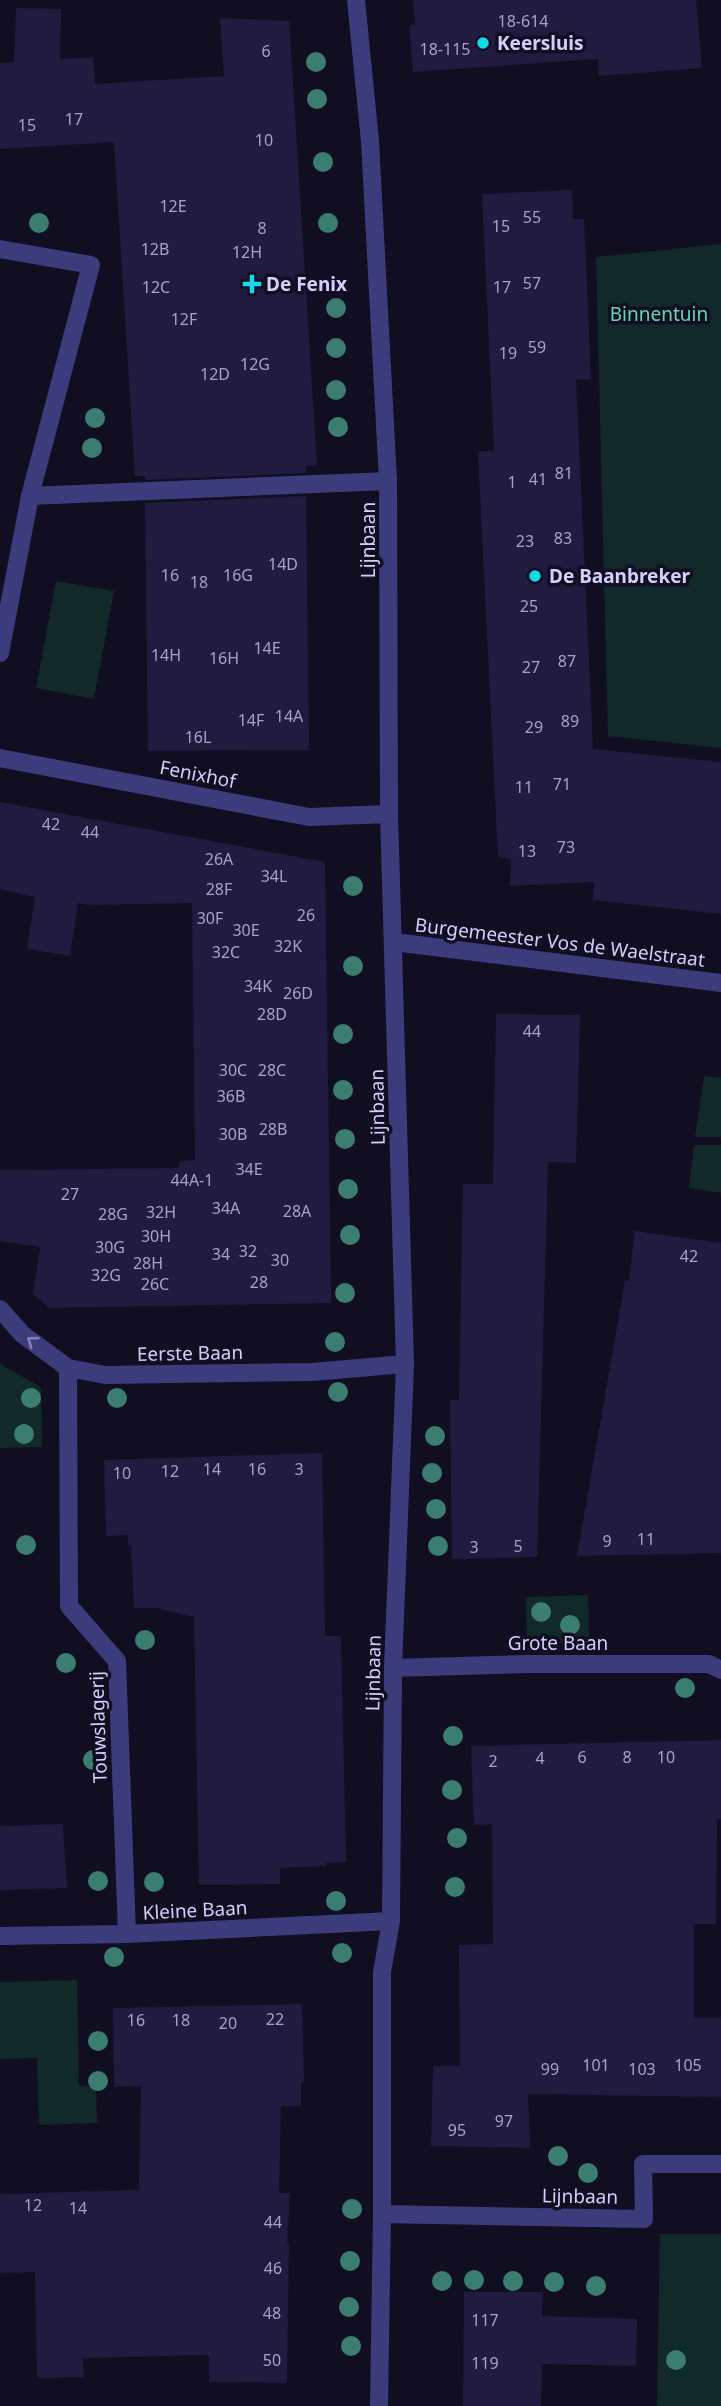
<svg xmlns="http://www.w3.org/2000/svg" width="721" height="2406" font-family="'Noto Sans',sans-serif">
<style>
.green{fill:#112928}
.building{fill:#211b3f}
.lines{fill:none;stroke-linecap:round;stroke-linejoin:round}
.minor{stroke:#3c3c7c;stroke-width:18}
.tree{fill:#3c7d72}
.oneway{stroke:#807eb6}
.poi-dot{fill:#0edcea;stroke:#100e20;stroke-width:2.5}
.labels{text-anchor:middle;dominant-baseline:central;stroke-width:7;stroke-linejoin:round;paint-order:stroke}
.number-label{font-size:16px;fill:#a6a2cd}
.poi-label{font-size:19px;font-weight:bold;fill:#d3cffc;stroke:#100e20;text-anchor:start}
.park-label{font-size:19px;fill:#60d7b5;stroke:#100e20}
.street-label{font-size:19px;fill:#d3cffc;stroke:#100e20}
</style>
<rect width="100%" height="100%" fill="#100e20"/>
<g class="green">
<path d="M721,244v504l-113,-12 -12,-479z"/>
<path d="M56,581l58,10 -20,108 -58,-11z"/>
<path d="M704,1076l17,2v59h-26z"/>
<path d="M694,1145h27v48l-32,-5z"/>
<path d="M0,1364l41,23 1,60 -42,1z"/>
<path d="M588,1595l1,47 -62,2 -1,-47z"/>
<path d="M77,1980l2,106 17,1 1,36 -58,2 -2,-67 -37,1v-77z"/>
<path d="M660,2234h61v172h-64z"/>
</g>
<g class="building">
<path d="M413,0h283l6,68 -103,8 -1,-17 -185,13 -4,-47 6,-1z"/>
<path d="M16,8l45,1 -1,50 33,-2 2,27 129,-8 -4,-58 69,3 28,444 -11,1v7l-161,7v-4h-10l-21,-334 -114,7v-86l14,-1z"/>
<path d="M572,190l1,29h11l7,160 -15,1 17,369 128,13v152l-128,-14 1,-18 -84,4 1,-27 -13,-2 -20,-405 16,-2 -12,-256z"/>
<path d="M306,496l3,254 -161,1 -3,-248z"/>
<path d="M0,802l325,60 6,441 -281,5 -17,-14 7,-47 -40,-6v-71l178,-2 3,-7 14,-1 -3,-257 -104,2 -10,-2 -8,53 -43,-7 8,-52 -35,-8z"/>
<path d="M496,1014l84,1 -4,148 -28,-1 -11,395 -85,2 -2,-159h9l4,-216h30z"/>
<path d="M635,1231l86,12v310l-144,3 48,-275h4z"/>
<path d="M322,1453l3,183h16l5,226 -20,1v3l-46,2v16l-81,1 -5,-268 -37,-9h-23l-3,-62h-3v-11l-22,1 -2,-76z"/>
<path d="M721,1740v79h-4l-1,105h-22v94h27v79l-193,-3 2,54 -99,-2 2,-80h27l-1,-121 34,-1 -1,-120 -18,1 -3,-79z"/>
<path d="M63,1824l4,64 -67,2v-64z"/>
<path d="M302,2004l2,78h-3v24h-20l-2,87h11l-3,49h2l-2,141 -78,-1v-27l-126,3 1,19 -47,1 -2,-106 -35,1v-79l139,-4 2,-104 -27,1 -1,-79z"/>
<path d="M464,2292h79l-1,24 95,3 -1,47 -94,-2 -1,42h-78z"/>
</g>
<g class="lines">
<g class="minor">
<path d="M356,0l14,141 18,340 1,333 16,550 -12,304 -2,253 -9,51v242l-3,192"/>
<path d="M0,249l91,16 -61,231 -30,157"/>
<path d="M30,496l358,-15"/>
<path d="M0,758l309,59 80,-3"/>
<path d="M394,942l327,41"/>
<path d="M0,1309l22,25 46,34 37,7 207,-3 93,-8"/>
<path d="M68,1368l1,238 48,55 10,273"/>
<path d="M393,1668l135,-4h181l12,6"/>
<path d="M0,1936l127,-2 264,-13"/>
<path d="M382,2214l262,5 -1,-55h78"/>
</g>
</g>
<g class="tree">
<circle cx="316" cy="62" r="10"/>
<circle cx="317" cy="99" r="10"/>
<circle cx="323" cy="162" r="10"/>
<circle cx="39" cy="223" r="10"/>
<circle cx="328" cy="223" r="10"/>
<circle cx="336" cy="308" r="10"/>
<circle cx="336" cy="348" r="10"/>
<circle cx="336" cy="390" r="10"/>
<circle cx="95" cy="418" r="10"/>
<circle cx="338" cy="427" r="10"/>
<circle cx="92" cy="448" r="10"/>
<circle cx="353" cy="886" r="10"/>
<circle cx="353" cy="966" r="10"/>
<circle cx="343" cy="1034" r="10"/>
<circle cx="343" cy="1090" r="10"/>
<circle cx="345" cy="1139" r="10"/>
<circle cx="348" cy="1189" r="10"/>
<circle cx="350" cy="1235" r="10"/>
<circle cx="345" cy="1293" r="10"/>
<circle cx="335" cy="1342" r="10"/>
<circle cx="338" cy="1392" r="10"/>
<circle cx="31" cy="1398" r="10"/>
<circle cx="117" cy="1398" r="10"/>
<circle cx="24" cy="1434" r="10"/>
<circle cx="435" cy="1436" r="10"/>
<circle cx="432" cy="1473" r="10"/>
<circle cx="436" cy="1509" r="10"/>
<circle cx="26" cy="1545" r="10"/>
<circle cx="438" cy="1546" r="10"/>
<circle cx="541" cy="1612" r="10"/>
<circle cx="570" cy="1625" r="10"/>
<circle cx="145" cy="1640" r="10"/>
<circle cx="66" cy="1663" r="10"/>
<circle cx="685" cy="1688" r="10"/>
<circle cx="453" cy="1736" r="10"/>
<circle cx="93" cy="1760" r="10"/>
<circle cx="452" cy="1790" r="10"/>
<circle cx="457" cy="1838" r="10"/>
<circle cx="98" cy="1881" r="10"/>
<circle cx="154" cy="1882" r="10"/>
<circle cx="455" cy="1887" r="10"/>
<circle cx="336" cy="1901" r="10"/>
<circle cx="342" cy="1953" r="10"/>
<circle cx="114" cy="1957" r="10"/>
<circle cx="98" cy="2041" r="10"/>
<circle cx="98" cy="2081" r="10"/>
<circle cx="558" cy="2156" r="10"/>
<circle cx="588" cy="2173" r="10"/>
<circle cx="352" cy="2209" r="10"/>
<circle cx="350" cy="2261" r="10"/>
<circle cx="474" cy="2280" r="10"/>
<circle cx="442" cy="2281" r="10"/>
<circle cx="513" cy="2281" r="10"/>
<circle cx="554" cy="2282" r="10"/>
<circle cx="596" cy="2286" r="10"/>
<circle cx="349" cy="2307" r="10"/>
<circle cx="351" cy="2346" r="10"/>
<circle cx="676" cy="2360" r="10"/>
</g>
<defs><path id="oneway-chevron" d="M-2-3.5L2.5 0L-2 3.5" fill="none" stroke-width="1.6" stroke-linecap="round" stroke-linejoin="round" transform="scale(1.75)"/></defs>
<use class="oneway" href="#oneway-chevron" transform="translate(32 1341) rotate(-144)"/>
<g class="poi-dot">
<circle cx="483" cy="43" r="7"/>
<path d="M248.5 273.5h7v7h7v7h-7v7h-7v-7h-7v-7h7z"/>
<circle cx="535" cy="576" r="7"/>
</g>
<g class="labels">
<g class="number-label">
<text x="523" y="21">18-614</text>
<text x="445" y="49">18-115</text>
<text x="266" y="51">6</text>
<text x="74" y="119">17</text>
<text x="27" y="125">15</text>
<text x="264" y="140">10</text>
<text x="173" y="206">12E</text>
<text x="532" y="217">55</text>
<text x="501" y="226">15</text>
<text x="262" y="228">8</text>
<text x="155" y="249">12B</text>
<text x="247" y="252">12H</text>
<text x="532" y="283">57</text>
<text x="156" y="287">12C</text>
<text x="502" y="287">17</text>
<text x="184" y="319">12F</text>
<text x="537" y="347">59</text>
<text x="508" y="353">19</text>
<text x="255" y="364">12G</text>
<text x="215" y="374">12D</text>
<text x="564" y="473">81</text>
<text x="538" y="479">41</text>
<text x="512" y="482">1</text>
<text x="563" y="538">83</text>
<text x="525" y="541">23</text>
<text x="283" y="564">14D</text>
<text x="170" y="575">16</text>
<text x="238" y="575">16G</text>
<text x="199" y="582">18</text>
<text x="529" y="606">25</text>
<text x="267" y="648">14E</text>
<text x="166" y="655">14H</text>
<text x="224" y="658">16H</text>
<text x="567" y="661">87</text>
<text x="531" y="667">27</text>
<text x="289" y="716">14A</text>
<text x="251" y="720">14F</text>
<text x="570" y="721">89</text>
<text x="534" y="727">29</text>
<text x="198" y="737">16L</text>
<text x="562" y="784">71</text>
<text x="524" y="787">11</text>
<text x="51" y="824">42</text>
<text x="90" y="832">44</text>
<text x="566" y="847">73</text>
<text x="527" y="851">13</text>
<text x="219" y="859">26A</text>
<text x="274" y="876">34L</text>
<text x="219" y="889">28F</text>
<text x="306" y="915">26</text>
<text x="210" y="918">30F</text>
<text x="246" y="930">30E</text>
<text x="288" y="946">32K</text>
<text x="226" y="952">32C</text>
<text x="258" y="986">34K</text>
<text x="298" y="993">26D</text>
<text x="272" y="1014">28D</text>
<text x="532" y="1031">44</text>
<text x="233" y="1070">30C</text>
<text x="272" y="1070">28C</text>
<text x="231" y="1096">36B</text>
<text x="273" y="1129">28B</text>
<text x="233" y="1134">30B</text>
<text x="249" y="1169">34E</text>
<text x="192" y="1180">44A-1</text>
<text x="70" y="1194">27</text>
<text x="226" y="1208">34A</text>
<text x="297" y="1211">28A</text>
<text x="161" y="1212">32H</text>
<text x="113" y="1214">28G</text>
<text x="156" y="1236">30H</text>
<text x="110" y="1247">30G</text>
<text x="248" y="1251">32</text>
<text x="221" y="1254">34</text>
<text x="689" y="1256">42</text>
<text x="280" y="1260">30</text>
<text x="148" y="1263">28H</text>
<text x="106" y="1275">32G</text>
<text x="259" y="1282">28</text>
<text x="155" y="1284">26C</text>
<text x="212" y="1469">14</text>
<text x="257" y="1469">16</text>
<text x="299" y="1469">3</text>
<text x="170" y="1471">12</text>
<text x="122" y="1473">10</text>
<text x="646" y="1539">11</text>
<text x="607" y="1541">9</text>
<text x="518" y="1546">5</text>
<text x="474" y="1547">3</text>
<text x="582" y="1757">6</text>
<text x="627" y="1757">8</text>
<text x="666" y="1757">10</text>
<text x="540" y="1758">4</text>
<text x="493" y="1761">2</text>
<text x="275" y="2019">22</text>
<text x="136" y="2020">16</text>
<text x="181" y="2020">18</text>
<text x="228" y="2023">20</text>
<text x="596" y="2065">101</text>
<text x="688" y="2065">105</text>
<text x="550" y="2069">99</text>
<text x="642" y="2069">103</text>
<text x="504" y="2121">97</text>
<text x="457" y="2130">95</text>
<text x="33" y="2205">12</text>
<text x="78" y="2208">14</text>
<text x="273" y="2222">44</text>
<text x="273" y="2268">46</text>
<text x="272" y="2313">48</text>
<text x="485" y="2320">117</text>
<text x="272" y="2360">50</text>
<text x="485" y="2363">119</text>
</g>
<g class="poi-label">
<text x="497" y="43">Keersluis</text>
<text x="266" y="284">De Fenix</text>
<text x="549" y="576">De Baanbreker</text>
</g>
<g class="park-label">
<text x="659" y="314">Binnentuin</text>
</g>
<g class="street-label">
<text transform="translate(368 540) rotate(-90)">Lijnbaan</text>
<text transform="translate(198 774) rotate(11)">Fenixhof</text>
<text transform="translate(560 942) rotate(7)">Burgemeester Vos de Waelstraat</text>
<text transform="translate(377 1107) rotate(-91)">Lijnbaan</text>
<text transform="translate(190 1353) rotate(-1)">Eerste Baan</text>
<text x="558" y="1643">Grote Baan</text>
<text transform="translate(373 1673) rotate(-89)">Lijnbaan</text>
<text transform="translate(98 1727) rotate(-92)">Touwslagerij</text>
<text transform="translate(195 1910) rotate(-3)">Kleine Baan</text>
<text transform="translate(580 2196) rotate(1)">Lijnbaan</text>
</g>
</g>
</svg>
